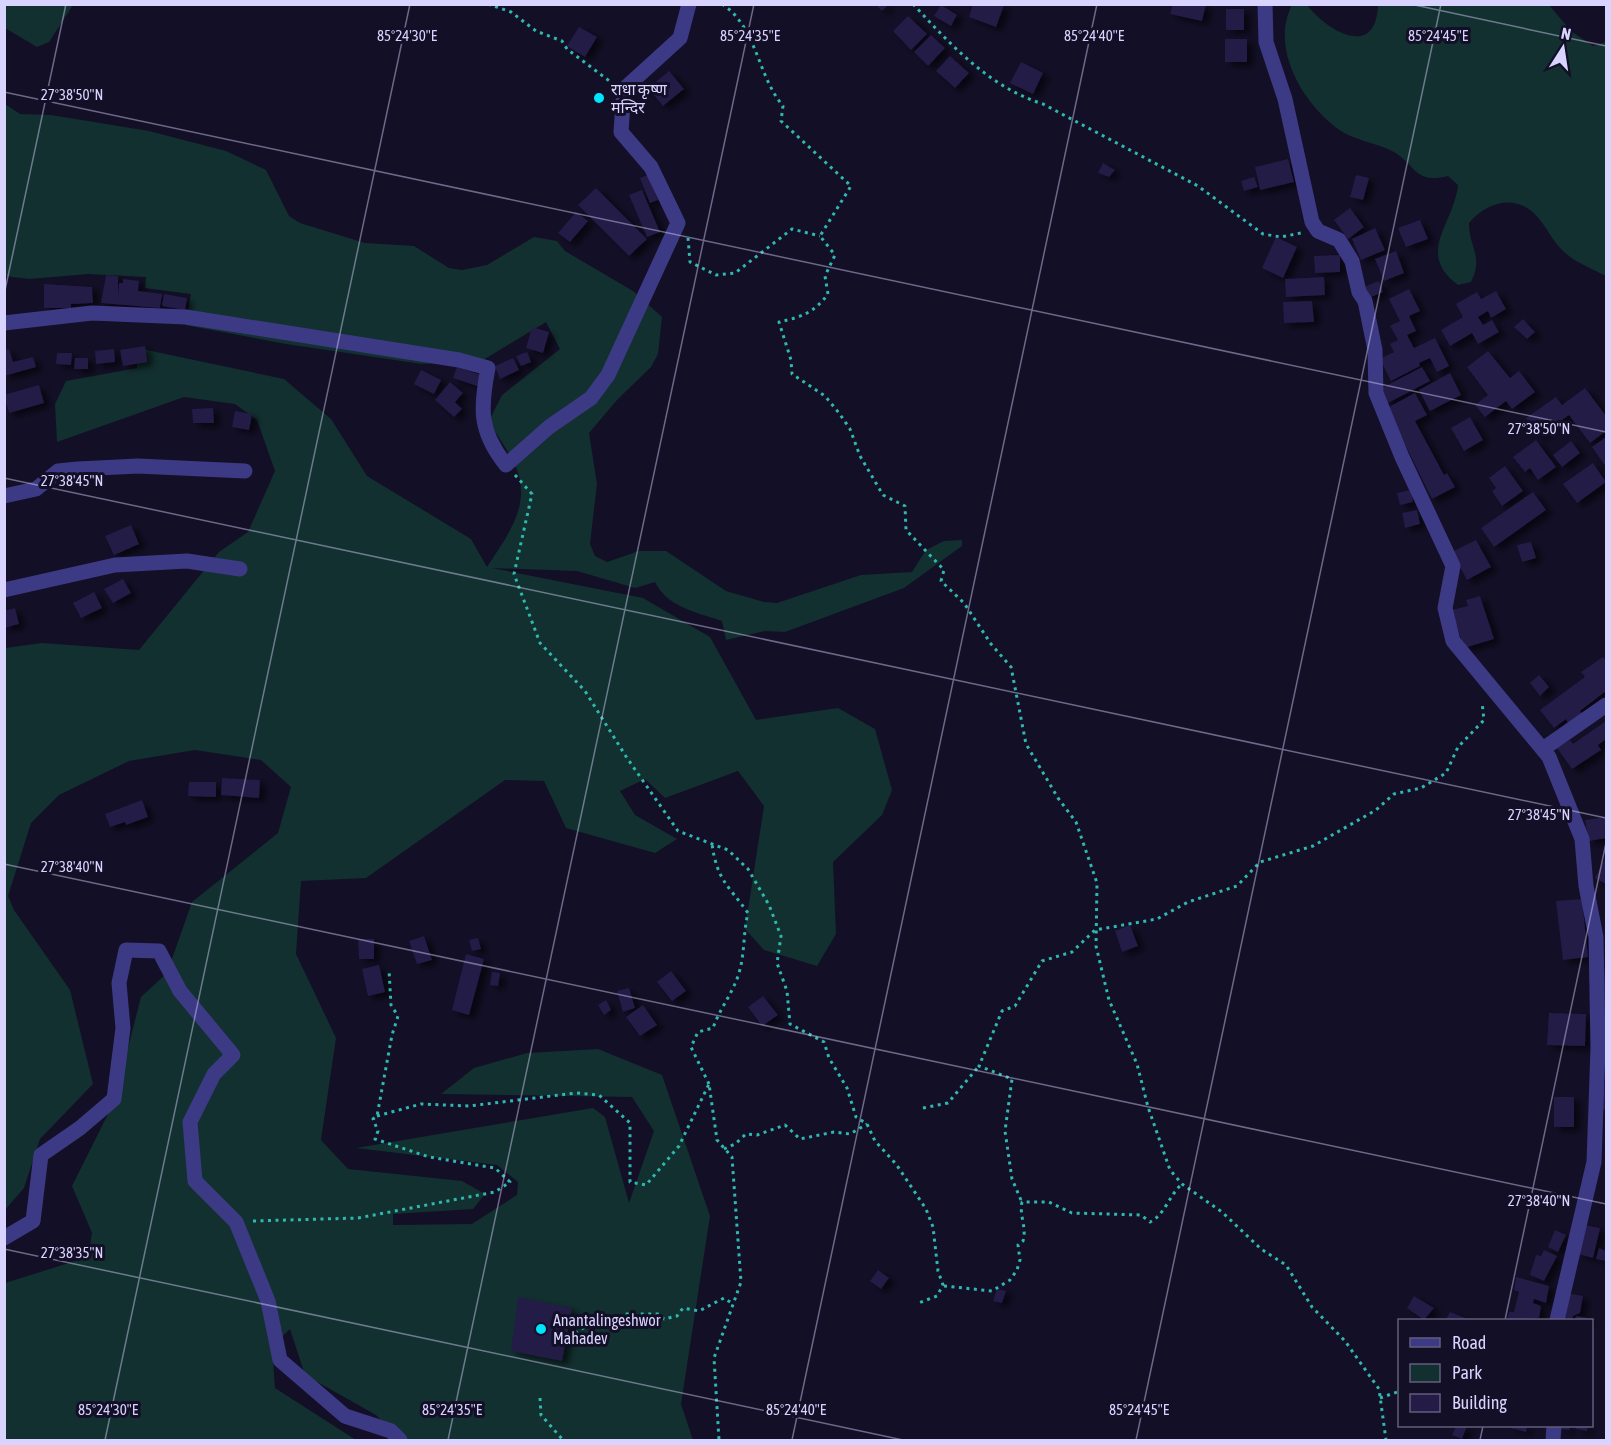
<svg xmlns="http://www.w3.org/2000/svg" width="1611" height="1445" font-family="'Asap Condensed','Noto Sans Devanagari',sans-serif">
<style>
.green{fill:#12302f}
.building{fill:#241b47;filter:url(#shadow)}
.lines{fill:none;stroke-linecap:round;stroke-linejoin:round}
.path{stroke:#2fb8b0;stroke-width:3;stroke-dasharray:3 4.5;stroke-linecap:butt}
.street{stroke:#3d3a85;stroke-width:15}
.ticks{fill:none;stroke:#d9d4ff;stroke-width:1.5;stroke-opacity:0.45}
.poi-dot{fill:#00e5ff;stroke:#130f26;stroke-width:2}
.labels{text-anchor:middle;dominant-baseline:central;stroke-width:6;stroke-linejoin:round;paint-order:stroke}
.poi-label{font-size:16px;fill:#d9d4ff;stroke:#130f26;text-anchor:start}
.ticks-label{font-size:15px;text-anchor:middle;fill:#d9d4ff;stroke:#130f26;stroke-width:6;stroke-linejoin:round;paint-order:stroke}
</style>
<defs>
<filter id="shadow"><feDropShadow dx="6" dy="4" stdDeviation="3" flood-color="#0009"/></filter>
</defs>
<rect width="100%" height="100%" fill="#130f26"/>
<g class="green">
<path d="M5,4h68v1l-24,37 -12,5 -32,-19z"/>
<path d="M1292,5h15c20,26 69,55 71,0h171l22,26 22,15 13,-4v234c-14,-7 -32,-14 -44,-26 -9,-9 -14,-20 -22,-30 -20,-27 -52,-20 -71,3 0,25 15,33 2,59l-13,3c-43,-32 -4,-61 0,-100l-10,-9c-36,9 -32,-14 -58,-26 -17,-8 -37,-10 -52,-21 -36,-26 -68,-82 -46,-124z"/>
<path d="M5,104l15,10 31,1 98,16 77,20 40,19 23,46 11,7 65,20 49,3 35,22 13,2 25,-5 47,-28 23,4 8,10 68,40 29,26 -4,37 -7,13 -34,33 -28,33 8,51 -7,60 5,12 12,6 32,-11h27l60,40 38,11 13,1 84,-28 51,-3 14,-22 18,-9 18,-1v6l-58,42 -119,44 -20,-1 -39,9 -4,-19c-26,-9 -55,-14 -67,-39l-20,6 -58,-17 -85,-3 151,30 67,39 46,83 82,-12 37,21 17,61 -10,25 -49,47 3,72 -19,32 -53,-16 -19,-21 19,-123 -26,-35 -73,27 -20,-19 -25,12 15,24 42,24 -22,14 -89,-25 -22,-47 -39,-1 -139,98 -65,3 -5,73 40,84 -15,102 27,29 114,12 23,13 -12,15 -80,5v11l79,-1 45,-29 1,-13 -21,-17 -141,-17 237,-40 12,9 24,86 25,-72 -22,-34 -191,-3 33,-26 53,-15 71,-4 64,26 48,141 -29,188 12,36h-292l-25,-25 -71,-40 -15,-46 -18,17 3,42 81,52h-351v-157l83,-26 4,-24 -20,-47 42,-84 27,-105 26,-24 25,-71 86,-69 13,-46 -30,-27 -66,-10 -66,11 -70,34 -28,28 -23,73 6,14 56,80 23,94 -53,55 -16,49 -19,22v-562l37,-5 97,7 80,-98 29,-20 27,-61 -18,-51 -22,-16 -51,-7 -127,45 -2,-38 11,-23 71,-13v-20l147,31 47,40 36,57 104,63 16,28c20,-31 46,-63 28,-102 -7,-15 -18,-29 -26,-44l13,-26 58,-46 -14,-27 -63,38 -61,4 -136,-20 -101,-19 6,-31 -46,-6 1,-11 -58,-3 -59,5 -24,-3z"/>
</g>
<g class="building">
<path d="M875,4h14l-7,7z"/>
<path d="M973,4l31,1 -8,22 -27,-10z"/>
<path d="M1173,4h33l-4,17 -32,-7z"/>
<path d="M941,5l16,10 -6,11 -17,-10z"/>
<rect x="1226" y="9" width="18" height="21"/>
<path d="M908,16l19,18 -16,16 -18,-19z"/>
<path d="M579,27l18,10 -12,20 -18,-11z"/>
<path d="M931,35l14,13 -17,18 -14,-14z"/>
<rect x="1225" y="39" width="22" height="23"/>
<path d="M950,56l19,17 -14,15 -19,-17z"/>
<path d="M1021,62l22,11 -10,21 -23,-11z"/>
<path d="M669,71l15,18 -21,17 -15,-18z"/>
<path d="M1288,159l6,23 -34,8 -5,-23z"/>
<path d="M1103,163l12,7 -6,7 -11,-4z"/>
<path d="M648,175l10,25 -8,3 -10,-25z"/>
<path d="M1356,175l13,3 -6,22 -13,-3z"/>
<path d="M1254,177l4,10 -14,4 -3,-10z"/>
<path d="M596,188l51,51 -18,17 -51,-51z"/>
<path d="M642,190l18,42 -13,5 -18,-42z"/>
<path d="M1350,208l14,19 -16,12 -14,-19z"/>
<path d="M576,212l12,9 -18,21 -12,-9z"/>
<path d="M1420,220l8,19 -22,8 -8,-19z"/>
<path d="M1375,228l10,22 -24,10 -9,-21z"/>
<path d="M1276,237l21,10 -14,31 -21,-10z"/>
<path d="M1396,251l8,22 -20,8 -9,-22z"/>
<path d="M1340,255v17l-25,1 -1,-17z"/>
<path d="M106,275l12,1v20l1,-13h4v-4l16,2 -1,10 24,3 -2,14 -59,-5z"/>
<path d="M1324,277l1,18 -39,2 -1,-18z"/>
<path d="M1379,281l4,11 -14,6 -5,-11z"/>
<path d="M44,284l48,3 1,16 -22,1v4h-27z"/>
<path d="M1409,289l11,22 -11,5 7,15 -9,4 7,13 21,-10 14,28 -12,6 -7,-14 -11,5 1,3 -29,15 -11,-22 14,-7 -4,-8 8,-4 -8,-14 10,-5 -11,-22z"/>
<path d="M1496,291l10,18 -15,9 -3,-7 -10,6 5,8 9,-5 7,12 -21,12 -6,-11 -22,13 -9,-16 22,-13 -7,-13 21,-12 4,7z"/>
<path d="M164,294l23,4 -2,12 -23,-4z"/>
<path d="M1312,301l2,21 -30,1 -1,-21z"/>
<path d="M1523,319l12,13 -8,7 -13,-12z"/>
<path d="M532,327l17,5 -6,21 -17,-5z"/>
<path d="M145,346l2,16 -24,4 -3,-16z"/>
<path d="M9,349l4,13 20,-5 3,10 -32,9v-26z"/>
<path d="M114,349l1,13 -19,2 -1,-13z"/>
<path d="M1488,351l22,27 9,-7 16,21 -23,17 -6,-8 -21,16 -10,-12 13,-10 -21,-28z"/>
<path d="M527,352l4,10 -10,4 -5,-10z"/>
<path d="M57,353h15l-1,12 -15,-1z"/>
<path d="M75,358h13v11h-14z"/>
<path d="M513,358l6,12 -19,9 -5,-13z"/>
<path d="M457,367l27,9 -4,11 -27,-9z"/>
<path d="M1422,367l8,14 -42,22 -8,-14z"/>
<path d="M421,370l20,10 -7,14 -20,-10z"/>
<path d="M1450,373l11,22 -31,16 -11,-21z"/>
<path d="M450,382l13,11 -8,9 7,7 -8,8 -19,-17z"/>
<path d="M39,385l5,18 -35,10 -5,-18z"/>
<path d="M1585,388l21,28v15l-16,12 -21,-28 -29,21 -14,-18 30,-21 6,8z"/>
<path d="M1415,393l12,22 -12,6 29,54 3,-2 8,14 -23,12 -45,-91z"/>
<path d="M213,408l1,15h-21l-1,-14z"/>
<path d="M235,411l17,3 -3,16 -17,-3z"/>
<path d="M1470,417l13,23 -19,11 -13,-23z"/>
<path d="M1606,437v30l-14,-20z"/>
<path d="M1536,440l20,27 -18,13 -8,-12 -5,4 -12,-15z"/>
<path d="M1571,441l9,12 -18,14 -9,-12z"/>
<path d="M1593,463l13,19 -29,21 -14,-19z"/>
<path d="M1505,466l18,25 -21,15 -10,-15 4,-3 -7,-10z"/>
<path d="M1411,490l2,12 -13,3 -3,-12z"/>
<path d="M1533,492l13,18 -52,37 -13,-19z"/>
<path d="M1417,510l3,14 -15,4 -3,-15z"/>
<path d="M131,525l8,19 -25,11 -9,-19z"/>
<path d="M1476,540l15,27 -24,13 -15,-28z"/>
<path d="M1531,542l5,16 -14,4 -5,-17z"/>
<path d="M123,579l8,14 -18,10 -9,-14z"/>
<path d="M94,592l8,16 -21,10 -8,-15z"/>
<path d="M1480,596l14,43 -30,9 -12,-38 16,-4 -2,-6z"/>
<path d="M15,608l4,16 -15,4v-17z"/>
<path d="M1603,657l3,4v30l-26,20 3,4 -14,10 -3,-6 -12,9 -14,-18 45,-33 -4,-5z"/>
<path d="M1539,675l10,12 -9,9 -10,-13z"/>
<path d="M1606,721v18l-8,6 3,5 -29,19 -15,-21 13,-8 3,4z"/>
<path d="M222,778l38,2 -1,18 -38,-3z"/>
<path d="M189,782h27v15l-28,-1z"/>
<path d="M142,800l6,17 -22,8 -1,-3 -15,5 -5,-13z"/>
<path d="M1606,817v21l-17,3 -4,-21z"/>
<path d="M1606,857v27l-11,-6z"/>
<path d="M1582,899l6,58 -25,3 -7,-59z"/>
<path d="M1130,925l8,21 -16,6 -7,-21z"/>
<path d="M424,936l8,24 -15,4 -8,-23z"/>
<path d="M478,938l3,11 -9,2 -3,-11z"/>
<path d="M358,939h16v20h-15z"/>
<path d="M466,954l18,5 -15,56 -17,-5z"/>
<path d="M379,965l6,27 -17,4 -6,-27z"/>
<path d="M1605,965h1v71h-6z"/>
<path d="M671,971l15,20 -14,10 -15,-19z"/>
<path d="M492,972l8,1 -2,13 -8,-1z"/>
<path d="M629,988l6,20 -12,4 -6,-21z"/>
<path d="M763,996l15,19 -16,11 -14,-19z"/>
<path d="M606,1000l5,10 -7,5 -6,-10z"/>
<path d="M643,1005l14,20 -17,11 -14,-19z"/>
<path d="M1549,1013l37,1 -1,32 -38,-1z"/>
<path d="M1605,1082h1v28l-4,-1z"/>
<rect x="1554" y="1097" width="20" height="30"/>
<path d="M1584,1225l16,3 -7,30 -14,-4z"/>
<path d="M1555,1230l11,5 -8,17 -10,-5z"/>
<path d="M1599,1248l7,3v10l-10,-2z"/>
<path d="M1544,1250l13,6 -13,25 -14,-6 6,-20 5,1z"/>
<path d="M878,1270l11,8 -8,11 -11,-8z"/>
<path d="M1516,1277l33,9 -3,17 -12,-4 -1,4 8,3 -2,12 -32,2 2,-8h5l5,-20 -5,-2z"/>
<path d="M997,1289l9,2 -4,12 -9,-2z"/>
<path d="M1567,1293l16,3 -3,17 -7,3 -1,4h-10z"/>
<path d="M1414,1296l20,12 -10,12 -17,-12z"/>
<path d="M518,1297l54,11 -10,53 -51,-10z"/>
<path d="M1450,1312l20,8h-24z"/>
<path d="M1576,1316l19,3v1h-20z"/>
<path d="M1456,1426h11l-5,13 -10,-4z"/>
<path d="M1504,1426h23l-1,6z"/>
<path d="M1559,1426h11l-1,4 -10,-1z"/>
<path d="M1576,1426h12l-1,5 -11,-2z"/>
</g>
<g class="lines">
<g class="path">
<path d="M488,4l23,8 25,19 26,10 5,8 45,34"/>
<path d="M722,4c35,23 35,71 61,102l-2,15 70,65 -31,50 15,19 -10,21 3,18c-14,19 -27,23 -49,28l12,38 1,14 33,22 14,17 11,16 10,27 23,39 22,11 1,24 38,40 -3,11 23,22 27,41 20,23 15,77 32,54 18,24 21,61 -1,63 13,54 28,64 11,43 22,63 12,14 40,28 39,37 25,16 26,42 33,34 34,48 7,51"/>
<path d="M913,4c38,41 76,83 130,100l155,82 65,48 18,3 20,-4"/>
<path d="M688,238l2,24 26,13 19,-2 57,-44 28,7"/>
<path d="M515,475l17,19 -18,80 26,69 45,48 42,67 51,73 50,19 20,19 21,36 12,31 -4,27 10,28 3,33 34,18 5,16 18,30 9,29 11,7 8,17 21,23 30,45 7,18 5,44 5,14 -6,11 -21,8"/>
<path d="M709,1084l-18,-37 7,-15 15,-4c7,-20 20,-35 26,-55 6,-20 4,-40 9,-60 -20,-28 -31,-33 -36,-69"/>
<path d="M923,1108l25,-5 31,-37"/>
<path d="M377,1116l44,-12 48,2 107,-13 23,2 31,28v59l16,3 33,-39 30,-62 8,56 15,17 9,125 -27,76 5,82"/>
<path d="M724,1149l11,-5 11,-10 11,1 28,-10 15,14 34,-7 16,2 17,-10"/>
<path d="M1021,1200l-9,-21 -7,-48 7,-52 -33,-13 23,-55 13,-5 27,-45 30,-9 23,-22 62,-11 31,-17 49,-16 23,-24 53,-16 63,-36 18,-16 27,-6 25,-15 12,-26 26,-27 -2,-18"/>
<path d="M253,1221l105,-3 137,-26 15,-10 -15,-14 -66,-11 -54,-18 3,-8 -5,-12 4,-3 15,-81 6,-19 -7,-11 -2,-35"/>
<path d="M944,1286l48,5 18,-11 7,-10 3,-10 -2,-15 5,-4c4,-14 -4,-25 -1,-39h27l23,11 69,2 9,7c14,-6 20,-28 32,-38"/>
<path d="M565,1344c17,-23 29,-18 55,-19l4,-11h35l5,5 13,-3 6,-8 16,3 25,-13 9,6"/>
<path d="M540,1398l1,17 22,25"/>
<path d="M1380,1398l20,-7"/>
<path d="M1451,1440v-1"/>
</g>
<g class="street">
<path d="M1265,4l1,38 19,57 27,123 6,9 21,9 13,21 7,31 6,9 10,49 1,43 26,64 51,109 -8,42 8,33 96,116 33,82 4,47 10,51 2,111 -4,114 -37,158"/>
<path d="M4,323l88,-10 94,4 273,43 29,8c-8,41 -9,63 18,97l43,-38 42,-29 17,-23 70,-152 -27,-56 -30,-35 3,-43 56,-51 9,-34"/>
<path d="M4,496l32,-7 22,-18 20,-2 60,-3 107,5"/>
<path d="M4,590l111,-25 72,-4 53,8"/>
<path d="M1543,749l63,-44"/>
<path d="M4,1238l29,-17 8,-66 39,-27 34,-29 9,-71 -4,-45 7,-33 33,1 21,40 53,64 -19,19 -24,48 5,59 41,41 32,79 12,59 65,56 46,15 9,9"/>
<path d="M1553,1440l1,-14"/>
</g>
</g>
<path class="ticks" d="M1410,4l196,42M4,92l1602,340M4,295l62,-291M4,478l1602,340M4,864l1602,340M4,1249l899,191M1505,1320l101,-477M105,1440l305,-1436M448,1440l306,-1436M792,1440l305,-1436M1136,1440l305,-1436M1480,1440l3,-14"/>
<g class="poi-dot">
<circle cx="599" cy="98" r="6"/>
<circle cx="541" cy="1329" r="6"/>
</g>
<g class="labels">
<g class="poi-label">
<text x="611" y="89">राधा कृष्ण<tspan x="611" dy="18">मन्दिर</tspan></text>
<text x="553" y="1320">Anantalingeshwor<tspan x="553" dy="18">Mahadev</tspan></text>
</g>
</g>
<g class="ticks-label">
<text x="407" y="41">85°24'30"E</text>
<text x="750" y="41">85°24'35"E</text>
<text x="1094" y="41">85°24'40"E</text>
<text x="1438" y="41">85°24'45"E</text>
<text x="72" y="100">27°38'50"N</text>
<text x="1539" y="434">27°38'50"N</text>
<text x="72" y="486">27°38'45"N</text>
<text x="1539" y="820">27°38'45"N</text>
<text x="72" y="872">27°38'40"N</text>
<text x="1539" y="1206">27°38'40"N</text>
<text x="72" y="1258">27°38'35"N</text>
<text x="108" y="1415">85°24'30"E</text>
<text x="452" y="1415">85°24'35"E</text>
<text x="796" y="1415">85°24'40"E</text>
<text x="1139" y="1415">85°24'45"E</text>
</g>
<rect width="1611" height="1445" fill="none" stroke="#d9d4ff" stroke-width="12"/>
<rect x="1398" y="1319" width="195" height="108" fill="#130f26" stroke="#625e7d" stroke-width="1.5"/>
<rect x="1410" y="1338" width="30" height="9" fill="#3d3a85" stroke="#625e7d" stroke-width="1.5"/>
<text x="1452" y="1349" font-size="18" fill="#d9d4ff">Road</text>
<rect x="1410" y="1364" width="30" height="18" fill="#12302f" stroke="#625e7d" stroke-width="1.5"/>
<text x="1452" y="1379" font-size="18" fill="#d9d4ff">Park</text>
<rect x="1410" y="1394" width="30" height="18" fill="#241b47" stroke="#625e7d" stroke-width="1.5"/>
<text x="1452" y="1409" font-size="18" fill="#d9d4ff">Building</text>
<g transform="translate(1563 48) rotate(12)" stroke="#130f26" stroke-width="4.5" paint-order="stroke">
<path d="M0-4.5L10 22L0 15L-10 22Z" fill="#d9d4ff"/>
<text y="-9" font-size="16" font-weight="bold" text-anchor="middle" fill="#d9d4ff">N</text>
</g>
</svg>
